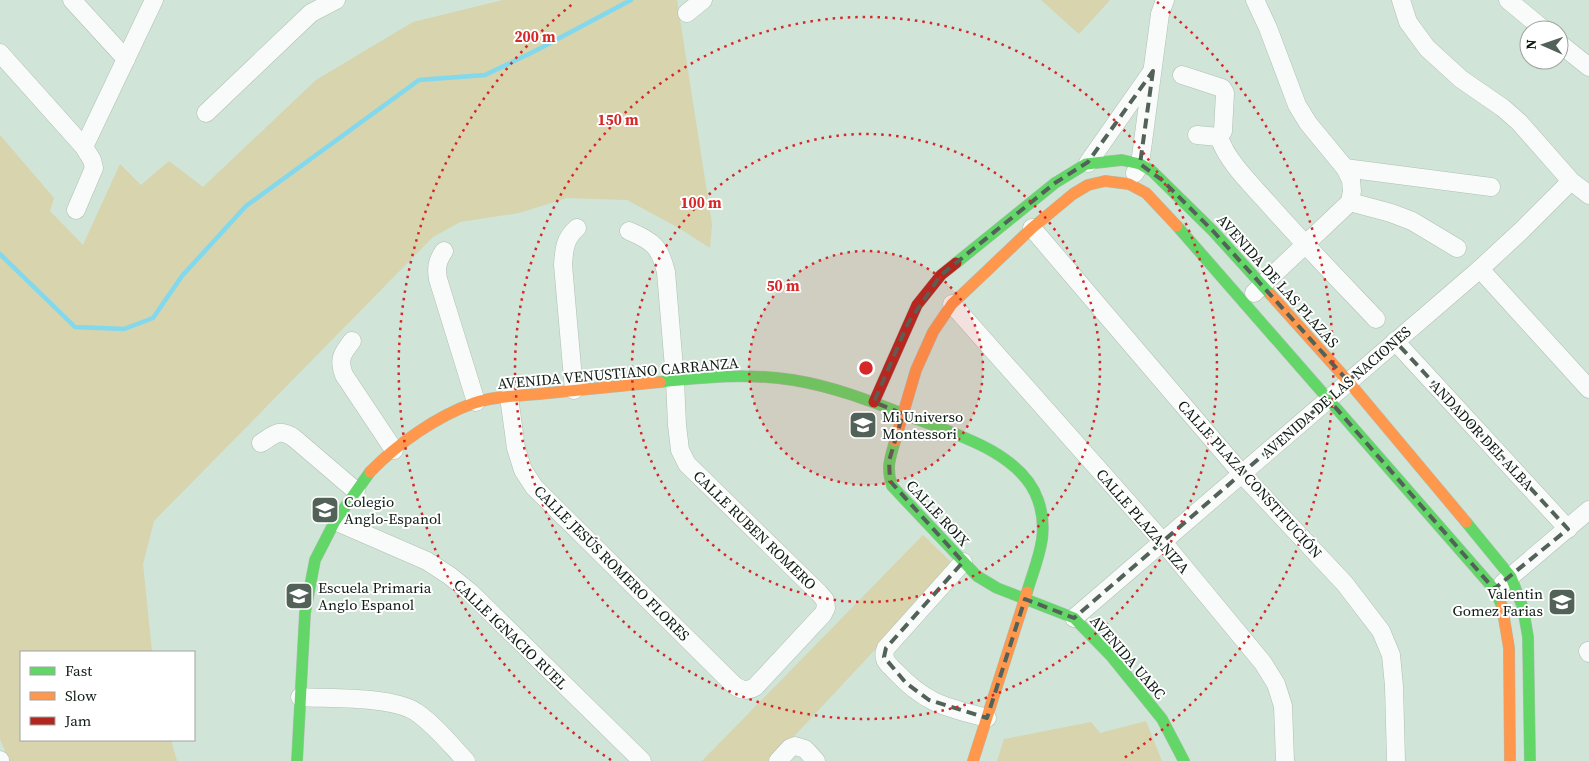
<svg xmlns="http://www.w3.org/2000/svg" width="1589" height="761" font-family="'Source Serif 4',serif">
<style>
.green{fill:#d7d4ae}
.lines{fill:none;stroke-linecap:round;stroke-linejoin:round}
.stream{stroke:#82d8ed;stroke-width:4.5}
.street-casing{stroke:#afbfb4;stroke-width:19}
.fast-casing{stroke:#afbfb4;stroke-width:12}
.slow-casing{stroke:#afbfb4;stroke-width:12}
.jam-casing{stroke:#afbfb4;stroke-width:12}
.street{stroke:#f8fbf9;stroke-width:18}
.fast{stroke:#63d668;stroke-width:11}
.slow{stroke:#ff974d;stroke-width:11}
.jam{stroke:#b3261e;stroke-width:11}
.marked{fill:none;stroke:#536258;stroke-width:4;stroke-dasharray:10 6;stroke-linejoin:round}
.ring{fill:none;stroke:#d62828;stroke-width:2.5;stroke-dasharray:2.5 5}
.labels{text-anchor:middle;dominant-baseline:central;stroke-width:4;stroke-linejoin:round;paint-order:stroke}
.street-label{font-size:15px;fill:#0f1c14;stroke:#fff}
.poi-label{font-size:15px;fill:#0f1c14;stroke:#fff;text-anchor:start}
.centre{fill:#d62828;stroke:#fff;stroke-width:2.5}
.ring-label{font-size:15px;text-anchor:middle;font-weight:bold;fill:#d62828;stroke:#fff;stroke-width:4;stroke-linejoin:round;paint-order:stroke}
</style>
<rect width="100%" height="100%" fill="#d0e4d7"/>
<g class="green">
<path d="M503,0h174l35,224 -2,24 -31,-20 -52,-28 -60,-2 -48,15 -59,9 -27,15 -279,284 -11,43 9,88h-131v88h150l6,21h-168l-9,-22v-604l54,63 -4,13 33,34 37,-81 21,21 28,-24 34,26 113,-107 97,-58z"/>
<path d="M1041,0h69l-31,34z"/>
<path d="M923,535l31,30 -183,196h-69z"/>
<path d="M1146,721l16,40h-165l7,-22 87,-17 9,11z"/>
</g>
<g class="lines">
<path class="stream" d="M0,254l75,73 49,2 29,-11 29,-42 64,-70 173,-126 66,-5 50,-24 96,-51"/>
<defs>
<g id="street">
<path d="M72,0l54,59"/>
<path d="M1255,0l13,28 29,77 11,18 37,45 6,12 1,11 -2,11"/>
<path d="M1401,0l7,22 19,26 34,31 42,29 16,14 52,59 18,14"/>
<path d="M1508,0l36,30"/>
<path d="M687,13l16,-13"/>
<path d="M1559,43l30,24"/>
<path d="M0,53l84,94 8,13 2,8 -18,42"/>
<path d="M1182,75l40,13 3,5 -2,38 -4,6c8,24 30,45 47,64 36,41 73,79 110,118"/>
<path d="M206,113l105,-100 25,-13"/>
<path d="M1197,135l22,2"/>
<path d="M84,147l70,-147"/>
<path d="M1088,163l63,-90"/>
<path d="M1345,168l146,19"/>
<path d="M1135,173l5,-9 20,-150 5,-14"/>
<path d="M1350,202l41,11 21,8 45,27"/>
<path d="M1032,228l210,246 103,110 36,47 10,24 3,31 2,75"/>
<path d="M444,251c-7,10 -8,17 -6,28l38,123"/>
<path d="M1480,269l109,120"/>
<path d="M1254,293l96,-91"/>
<path d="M952,304l211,238 100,121 13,21 7,22 2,55"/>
<path d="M352,341c-10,13 -14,18 -8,34l50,75"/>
<path d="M1395,341l173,188"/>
<path d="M574,390l-11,-125c1,-16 2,-27 14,-37"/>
<path d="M509,397l7,51 7,22 11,17 201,199c8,5 12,5 20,1l68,-73 3,-6 -1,-8 -6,-7 -132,-129 -7,-14 -3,-25 -2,-45 -9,-108c-6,-25 -13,-31 -37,-41"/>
<path d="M261,443c14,-9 18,-15 33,-5l62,53"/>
<path d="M335,521l92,40 23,15 21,17 171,168"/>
<path d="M963,562l-77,86c-5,11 2,16 9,23 31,33 50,36 92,47"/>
<path d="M1503,583l86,-73"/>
<path d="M1074,618l406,-349 42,-39 49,-49"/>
<path d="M1588,651l1,2"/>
<path d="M300,697c30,2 91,-1 116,15 19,13 34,32 50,49"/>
<path d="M0,760v1"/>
<path d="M778,761l12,-13 5,-2 10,3 11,12"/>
</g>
<g id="fast">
<path d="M1177,226l317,363 8,17"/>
<path d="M956,263l99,-80 31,-19 36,-4 18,4 12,7 61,60 58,64"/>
<path d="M660,382c45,-5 88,-9 133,-2 44,7 85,24 126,40 24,9 50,18 73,31 19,11 39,28 46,49 12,34 -1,59 -11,92"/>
<path d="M895,441c-5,18 -9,26 -3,45l85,90 20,12 77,30 37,38 51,63 22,42"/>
<path d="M1466,522l45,55 12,31 5,29 2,124"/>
<path d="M297,761l8,-148 10,-53 20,-39 35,-49"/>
</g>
<g id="slow">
<path d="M1271,295l77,86 118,141"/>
<path d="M895,441l21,-71 17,-38 19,-28 80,-76 41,-34 15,-9 17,-4 24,3 17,9 31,33"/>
<path d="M370,472c27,-28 67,-56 104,-69 20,-7 44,-7 65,-9 40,-4 81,-8 121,-12"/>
<path d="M1502,606l7,42 1,113"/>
<path d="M973,761l54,-169"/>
</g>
<path id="jam" d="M874,402l43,-97 24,-30 15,-12"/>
</defs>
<use href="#street" class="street-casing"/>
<use href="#fast" class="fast-casing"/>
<use href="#slow" class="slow-casing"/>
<use href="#jam" class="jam-casing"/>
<use href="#street" class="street"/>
<use href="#fast" class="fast"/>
<use href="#slow" class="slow"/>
<use href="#jam" class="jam"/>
</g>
<path class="marked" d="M1153,71l-13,93 22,16 51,51 135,150 47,-40 173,188 -74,60 -166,-190 -254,219 -49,-19 -38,119 -58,-18 -23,-17 -22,-26 2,-9 77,-86 -73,-81 -1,-20 14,-47 -29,-12 34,-79 33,-48 114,-92 33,-21z"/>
<circle cx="866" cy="368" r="117" fill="#d62828" fill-opacity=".12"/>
<g class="ring">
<circle cx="866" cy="368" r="117"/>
<circle cx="866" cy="368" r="234"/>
<circle cx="866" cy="368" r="351"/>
<path d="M611 760A468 468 0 0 1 575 2M1157 2A468 468 0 0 1 1121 760"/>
</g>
<defs>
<symbol id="school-square" viewBox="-11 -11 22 22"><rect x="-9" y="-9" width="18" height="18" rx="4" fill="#536258" stroke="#fff"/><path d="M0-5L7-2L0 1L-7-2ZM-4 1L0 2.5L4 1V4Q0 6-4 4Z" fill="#fff"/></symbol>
</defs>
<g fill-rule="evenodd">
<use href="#school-square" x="847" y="409" width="32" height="32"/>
<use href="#school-square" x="309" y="494" width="32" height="32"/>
<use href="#school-square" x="283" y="580" width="32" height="32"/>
<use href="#school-square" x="1546" y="586" width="32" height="32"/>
</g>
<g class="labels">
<g class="street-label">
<text transform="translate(1278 281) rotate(48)">AVENIDA DE LAS PLAZAS</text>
<text transform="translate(618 373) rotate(-5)">AVENIDA VENUSTIANO CARRANZA</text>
<text transform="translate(1336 392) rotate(-41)">AVENIDA DE LAS NACIONES</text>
<text transform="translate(1482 435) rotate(47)">ANDADOR DEL ALBA</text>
<text transform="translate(1250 479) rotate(48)">CALLE PLAZA CONSTITUCIÓN</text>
<text transform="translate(938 513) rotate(47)">CALLE ROIX</text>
<text transform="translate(1143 521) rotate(49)">CALLE PLAZA NIZA</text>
<text transform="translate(755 530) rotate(44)">CALLE RUBEN ROMERO</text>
<text transform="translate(612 563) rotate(45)">CALLE JESÚS ROMERO FLORES</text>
<text transform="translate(511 634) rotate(44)">CALLE IGNACIO RUEL</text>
<text transform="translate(1128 657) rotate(49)">AVENIDA UABC</text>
</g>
<g class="poi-label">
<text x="882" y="416">Mi Universo<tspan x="882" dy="17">Montessori</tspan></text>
<text x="344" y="501">Colegio<tspan x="344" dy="17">Anglo-Espanol</tspan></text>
<text x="318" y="587">Escuela Primaria<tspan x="318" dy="17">Anglo Espanol</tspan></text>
<text x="1543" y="593" text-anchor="end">Valentin<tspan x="1543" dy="17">Gomez Farias</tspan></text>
</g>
</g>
<circle cx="866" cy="368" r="8" class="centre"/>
<g class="ring-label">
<text x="535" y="42">200 m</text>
<text x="618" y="125">150 m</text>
<text x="701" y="208">100 m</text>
<text x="783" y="291">50 m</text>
</g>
<rect x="20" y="651" width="175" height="90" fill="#ffffff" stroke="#9fa4a1"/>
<rect x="30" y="667" width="25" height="8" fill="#63d668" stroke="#9fa4a1"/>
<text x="65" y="676" font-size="15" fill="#0f1c14">Fast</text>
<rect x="30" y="692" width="25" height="8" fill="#ff974d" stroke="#9fa4a1"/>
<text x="65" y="701" font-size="15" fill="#0f1c14">Slow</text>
<rect x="30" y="717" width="25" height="8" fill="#b3261e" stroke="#9fa4a1"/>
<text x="65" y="726" font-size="15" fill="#0f1c14">Jam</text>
<g transform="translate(1544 45) rotate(272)"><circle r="24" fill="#ffffff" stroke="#9fa4a1"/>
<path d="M0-4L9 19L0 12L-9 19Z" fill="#536258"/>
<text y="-8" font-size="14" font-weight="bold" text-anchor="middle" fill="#0f1c14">N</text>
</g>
</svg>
